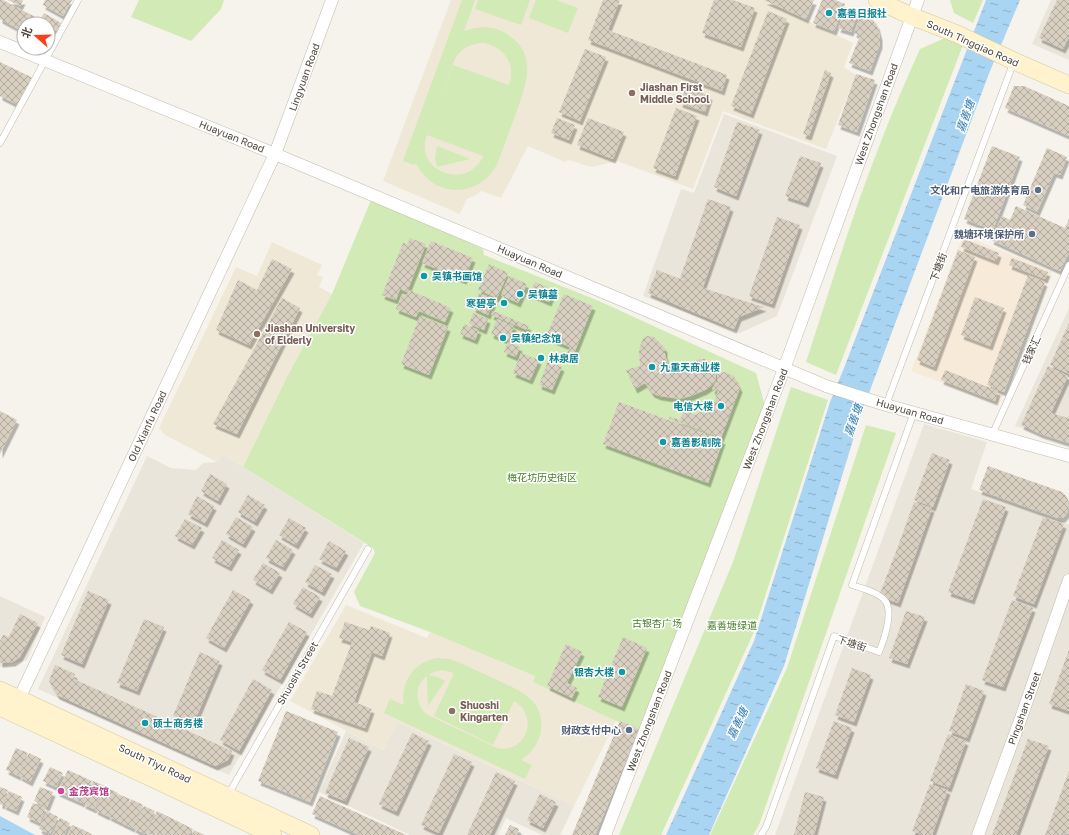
<svg xmlns="http://www.w3.org/2000/svg" width="1069" height="835" font-family="'Golos Text','Noto Sans SC',sans-serif">
<style>
.residential{fill:#eae5da}
.commercial{fill:#f7ead8}
.education{fill:#efe8d6}
.green{fill:#d2eab5;fill-rule:evenodd}
.water{fill:url(#water-ripples)}
.building{fill:url(#building-cross-hatch);filter:url(#shadow)}
.lines{fill:none;stroke-linecap:round;stroke-linejoin:round}
.lane-casing{stroke:#c2bbae;stroke-width:7}
.street-casing{stroke:#c2bbae;stroke-width:13}
.secondary-casing{stroke:#d6c79b;stroke-width:18}
.lane{stroke:#fff;stroke-width:6}
.street{stroke:#fff;stroke-width:12}
.secondary{stroke:#fff3cd;stroke-width:17}
.culture-dot{fill:#0f9aa8;stroke:#fff;stroke-width:1.5}
.education-dot{fill:#8d6e63;stroke:#fff;stroke-width:1.5}
.service-dot{fill:#5c6f8a;stroke:#fff;stroke-width:1.5}
.hotel-dot{fill:#d1479c;stroke:#fff;stroke-width:1.5}
.labels{text-anchor:middle;dominant-baseline:central;stroke-width:3;stroke-linejoin:round;paint-order:stroke}
.culture-label{font-size:10px;font-weight:bold;fill:#0d838f;stroke:#fff;text-anchor:start}
.street-label{font-size:10px;fill:#4b4439;stroke:#fff}
.education-label{font-size:10px;font-weight:bold;fill:#785e54;stroke:#fff;text-anchor:start}
.service-label{font-size:10px;font-weight:bold;fill:#4e5e75;stroke:#fff;text-anchor:end}
.park-label{font-size:10px;fill:#4a7f2a;stroke:#fff}
.hotel-label{font-size:10px;font-weight:bold;fill:#b23c85;stroke:#fff;text-anchor:start}
.water-label{font-size:11px;font-style:italic;fill:#2e7ab2;stroke:#fff}
</style>
<defs>
<pattern id="water-ripples" width="26" height="14" patternUnits="userSpaceOnUse"><rect width="26" height="14" fill="#a9d4f2"/><path d="M2 4q2-2 4 0t4 0M15 11q2-2 4 0t4 0" fill="none" stroke="#8caec5"/></pattern>
<pattern id="building-cross-hatch" width="8" height="8" patternUnits="userSpaceOnUse"><rect width="8" height="8" fill="#d8cfc1"/><path d="M0 0l8 8M0 8l8-8" fill="none" stroke="#b1aa9e"/></pattern>
<filter id="shadow"><feDropShadow dx="2.5" dy="4.5" stdDeviation="0" flood-color="#0004"/></filter>
</defs>
<rect width="100%" height="100%" fill="#f6f3ec"/>
<g class="residential">
<path d="M1051,0h18v60l-37,-16z"/>
<path d="M724,114l113,42 -60,160 -37,17 -97,-37 38,-107 13,4z"/>
<path d="M1069,308v134l-54,-16z"/>
<path d="M924,424l63,18 -16,47 98,35v311h-294z"/>
<path d="M222,454l142,89 -135,232 -191,-86 109,-233 24,12 25,2 7,-7 14,-1z"/>
<path d="M0,596l45,21 -18,43 -27,7z"/>
<path d="M397,722l177,84 -14,29h-18l-36,-17 -8,17h-88l-91,-43 27,-61 37,19z"/>
</g>
<path class="commercial" d="M963,235l89,36 -53,133 -88,-33z"/>
<g class="education">
<path d="M451,0h314l88,43 -9,24 12,8 -30,74 -103,-38 -30,78 -76,-28 -25,6 -24,-7 -3,2 -37,-16 -27,52 -20,-7 -3,3 -11,5 -7,15 -77,-33z"/>
<path d="M272,242l50,23 -5,10 6,2 -4,10 13,7 -44,81 -45,92 -21,-13 -5,8 -52,-27 -6,-7 77,-161 21,9z"/>
<path d="M346,605l81,33 3,-6 105,44 -2,6 83,39 -42,85 -177,-84 -14,28 -93,-49z"/>
</g>
<g class="green">
<path d="M139,0h85l-3,9 -30,32 -60,-24z"/>
<path d="M462,0h13l-11,31c14,-5 29,-6 43,3 32,20 19,51 9,79 -6,17 -12,33 -18,49 -17,37 -65,37 -82,1l-2,2 -11,-4zM484,43c21,4 32,22 25,42l-56,-20 -24,65 25,-69c6,-12 16,-18 30,-18zM427,135l56,21v1c-18,35 -70,13 -56,-22z"/>
<path d="M478,0h52l-9,25 -46,-16z"/>
<path d="M536,0h20l22,8 -10,25 -39,-15z"/>
<path d="M950,0h33l-10,23 -19,-10z"/>
<path d="M945,38l18,7 -127,330 -30,-13c24,-73 46,-147 74,-218 12,-32 26,-64 40,-95z"/>
<path d="M437,146l33,13 -33,8 -2,-9z"/>
<path d="M371,200l42,16 70,33 1,6 115,46 157,72 9,33 -123,324 -26,-9 -83,-39 2,-6 -105,-44 -70,-26 -6,-14 21,-39 -2,-5 -130,-81 45,-92 44,-81z"/>
<path d="M791,387l37,13 -75,234 -92,201h-42l114,-273z"/>
<path d="M866,425l30,8 -137,392 -6,10h-43l77,-167z"/>
<path d="M437,658l13,1 8,3c13,6 26,12 39,18 22,10 48,20 44,50 -2,13 -9,23 -20,30l11,5 -7,14 -141,-66 6,-14 14,6c-4,-23 10,-43 33,-47zM442,670l12,3 -20,43 59,29 21,-44c26,15 12,53 -17,47l-71,-34c-11,-11 -12,-29 1,-38l1,30 17,-25 -7,-4 -10,-2 6,-3z"/>
</g>
<g class="water">
<path d="M986,0h34l-30,71 -130,346 -76,249 -75,169h-43l88,-194 76,-239 14,-34z"/>
<path d="M0,816l35,19h-35z"/>
</g>
<g class="building">
<path d="M0,0h3l36,19 -2,5h-13v8l-24,-13z"/>
<path d="M8,0h15l-3,6z"/>
<path d="M45,0h27l-9,16 -20,-11z"/>
<path d="M603,0h17l-12,30 119,45 -5,16 -134,-51z"/>
<path d="M714,0h19l22,8 -14,39 -39,-14z"/>
<path d="M764,0h50l-8,19z"/>
<path d="M822,0h13l10,4 -11,27 -21,-8z"/>
<path d="M1057,0h12v37l-6,12 -24,-11z"/>
<path d="M846,8l12,4 -7,20 -13,-4z"/>
<path d="M768,11l19,8 -36,95 -20,-8z"/>
<path d="M44,13l17,10 -12,23 -1,-1v-21h-10z"/>
<path d="M861,13l11,6 5,6 3,11v8l-10,27 -21,-8 11,-27 -6,-3z"/>
<path d="M585,49l21,8 -26,64 -21,-9z"/>
<path d="M0,62l33,16 -15,27 -18,-9z"/>
<path d="M825,70l6,3 -22,63 -6,-2z"/>
<path d="M856,74l19,6 -18,52 -19,-7z"/>
<path d="M1014,86h10l45,20v30l-64,-28z"/>
<path d="M686,87l24,9 -5,16 -25,-9z"/>
<path d="M676,108l21,8 -22,60 -22,-8z"/>
<path d="M557,118l18,7 -6,15 -18,-7z"/>
<path d="M588,118l36,14 -11,27 -36,-14z"/>
<path d="M737,122l23,8 -24,66 -22,-9z"/>
<path d="M992,146l28,11 -27,73 -29,-11z"/>
<path d="M1047,148l20,9 -7,18 -6,-2 -17,39 -14,-7z"/>
<path d="M800,156l21,7 -15,40 -21,-7z"/>
<path d="M708,199l23,8 -28,80 -23,-9z"/>
<path d="M1016,206l49,22 4,-9v33l-9,19 -69,-31 11,-24 8,4z"/>
<path d="M777,217l23,8 -28,79 -23,-8z"/>
<path d="M410,238l16,6 -19,48 -7,-3 -4,11 -14,-5 21,-52 4,1z"/>
<path d="M964,239l35,14 -3,8 -35,-14z"/>
<path d="M431,241l42,17 -9,22 -42,-17z"/>
<path d="M958,250l17,7 -41,110 -17,-7z"/>
<path d="M1012,258l36,14 -3,7 -36,-14z"/>
<path d="M272,259l20,10 -43,76 -33,-15 22,-50 19,10z"/>
<path d="M489,264l19,9 -11,25 -19,-8z"/>
<path d="M657,270l55,21 52,16 -25,10 -5,12 -86,-36z"/>
<path d="M1028,275l17,7 -41,110 -17,-7z"/>
<path d="M509,276l18,8 -9,19 -17,-8z"/>
<path d="M535,282l19,8 -5,12 -19,-8z"/>
<path d="M409,290l42,18 -6,14 -26,-11 -3,6 -20,-8 6,-15 4,2z"/>
<path d="M479,293l16,6 -7,16 -15,-7z"/>
<path d="M564,294l29,12 -20,50 -6,-2 3,-7 -24,-10z"/>
<path d="M975,297l29,11 -14,38 -29,-11z"/>
<path d="M282,298l18,10 -63,126 -24,-10z"/>
<path d="M493,311l36,15 -2,4 -36,-15z"/>
<path d="M473,313l15,6 -4,11 -15,-6z"/>
<path d="M420,316l28,11 -19,48 -28,-11z"/>
<path d="M497,319l17,7 -6,15 -17,-7z"/>
<path d="M1069,323v51l-19,-9z"/>
<path d="M464,324l15,6 -4,10 -15,-6z"/>
<path d="M647,336l7,1 11,11v6l4,14 18,5 5,-1v-5l4,-6 4,-2h5l4,9 7,3v10l-5,5 -6,4 -14,6 -11,3 -21,-3 -7,-3 -7,-10 -10,6 -9,-19 14,-4 -1,-17 4,-11z"/>
<path d="M508,342l12,5 -4,10 -12,-5z"/>
<path d="M521,353l18,7 -9,20 -17,-7z"/>
<path d="M548,361l14,6 -10,23 -13,-5z"/>
<path d="M1048,366l20,10 -17,37 17,5 1,-3v28l-28,-9 -20,-9z"/>
<path d="M945,370l53,21 -3,10 -54,-21z"/>
<path d="M724,372l10,4 6,12 -19,50 -52,-19 1,-2 10,3 4,-9 2,-2 9,6 19,-11 4,-14 -2,-2 -2,3 -2,-2 4,-7h1v-8z"/>
<path d="M619,402l104,38 -15,43 -105,-39z"/>
<path d="M0,411l17,9 -17,34z"/>
<path d="M932,453l18,7 -17,47 -19,-7z"/>
<path d="M988,466l74,26 5,5 2,7 -2,9 -4,5h-5l-79,-28z"/>
<path d="M210,474l17,10 -9,17 -17,-10z"/>
<path d="M248,495l17,10 -10,17 -17,-10z"/>
<path d="M197,496l17,10 -9,17 -17,-9z"/>
<path d="M983,499l23,8 -34,93 -24,-8z"/>
<path d="M914,502l18,6 -17,48 -18,-7z"/>
<path d="M236,517l17,10 -10,17 -17,-10z"/>
<path d="M1043,517l21,7 -30,80 -21,-8z"/>
<path d="M289,518l17,10 -10,17 -17,-10z"/>
<path d="M185,519l17,9 -10,17 -17,-9z"/>
<path d="M222,540l17,10 -10,17 -17,-9z"/>
<path d="M276,540l17,10 -10,17 -17,-9z"/>
<path d="M329,541l17,10 -10,17 -17,-9z"/>
<path d="M897,549l18,7 -17,47 -19,-7z"/>
<path d="M263,563l17,10 -10,17 -17,-10z"/>
<path d="M315,565l17,9 -10,18 -17,-10z"/>
<path d="M303,587l17,10 -10,17 -17,-10z"/>
<path d="M233,590l18,10 -27,48 -18,-10z"/>
<path d="M88,591l21,9 -27,64 -21,-9z"/>
<path d="M1012,600l21,8 -30,79 -21,-7z"/>
<path d="M906,611l19,6 -18,47 -18,-6z"/>
<path d="M20,614l18,9 -18,34 -7,5 -13,1v-22l3,-6 6,2z"/>
<path d="M144,619l20,8 -27,64 -20,-8z"/>
<path d="M289,622l18,10 -27,48 -18,-10z"/>
<path d="M345,622l24,8 2,-4 19,7 -8,23 -10,-4 -18,50 18,7 -7,19 -54,-19 6,-18 15,5 20,-54 -13,-4z"/>
<path d="M623,637l24,11 -25,59 -24,-10z"/>
<path d="M566,644l16,8 -15,31 10,5 -5,10 -25,-12z"/>
<path d="M1069,650v61l-20,-7z"/>
<path d="M200,652l20,9 -27,64 -20,-9z"/>
<path d="M55,665l20,9 -1,5 158,72 -4,9 -13,6 -158,-71 -8,-14z"/>
<path d="M852,668l19,7 -17,47 -19,-7z"/>
<path d="M253,679l19,11 -33,61 -19,-11z"/>
<path d="M966,684l18,7 -17,47 -18,-7z"/>
<path d="M286,711l52,21 -28,70 -52,-21z"/>
<path d="M620,721l19,8 -44,106h-23z"/>
<path d="M834,721l18,7 -17,47 -19,-7z"/>
<path d="M412,733l17,8 -33,71 -17,-8z"/>
<path d="M948,734l18,7 -17,47 -19,-7z"/>
<path d="M349,738l20,9 -24,54 -20,-8z"/>
<path d="M1028,739l21,7 -33,89h-24z"/>
<path d="M16,748l12,5 -10,23 -12,-6z"/>
<path d="M29,753l12,6 -11,23 -11,-6z"/>
<path d="M454,754l18,8 -33,71 -18,-8z"/>
<path d="M50,767l13,6 -7,14 -13,-6z"/>
<path d="M68,770l24,11 -10,22 -25,-11z"/>
<path d="M1069,771v63l-24,1z"/>
<path d="M496,772l19,9 -25,54h-23z"/>
<path d="M93,781l12,5 -11,23 -11,-5z"/>
<path d="M930,784l18,6 -16,45h-8l-12,-4z"/>
<path d="M0,787l8,3 -6,15 -2,-1z"/>
<path d="M40,787l13,5 -6,15 -13,-6z"/>
<path d="M106,787l12,6 -11,23 -12,-6z"/>
<path d="M9,791l13,6 -6,14 -13,-6z"/>
<path d="M805,792l19,5 -10,38h-20z"/>
<path d="M118,794l12,5 -10,23 -12,-6z"/>
<path d="M540,794l16,8 -13,26 -16,-8z"/>
<path d="M320,796l86,39h-47l-47,-21z"/>
<path d="M131,799l12,6 -11,23 -12,-6z"/>
<path d="M33,803l13,5 -6,15 -13,-6z"/>
<path d="M144,806l11,5 -10,23 -12,-6z"/>
<path d="M47,811l11,6 -8,17 -11,-5z"/>
<path d="M157,811l24,12 -6,12 -29,-1z"/>
<path d="M60,818l10,5 -6,12h-12z"/>
<path d="M181,823l12,6 -3,6h-14z"/>
<path d="M72,825l12,5 9,5h-26z"/>
<path d="M510,825l9,4 -2,6h-12z"/>
<path d="M194,830l10,5h-12z"/>
</g>
<g class="lines">
<defs>
<g id="lane">
<path d="M0,143l78,-143"/>
<path d="M886,405l128,-344"/>
<path d="M992,435l77,-170"/>
<path d="M228,795l140,-246"/>
<path d="M761,835l5,-8 68,-191 45,16c5,-12 14,-38 7,-50 -7,-10 -23,-13 -34,-17l62,-173"/>
</g>
<g id="street">
<path d="M0,42l275,112 551,232 60,19 183,51"/>
<path d="M19,699l256,-545 57,-154"/>
<path d="M605,835l179,-466 134,-369"/>
<path d="M978,835l43,-117 48,-138"/>
</g>
<g id="secondary">
<path d="M877,0l34,16 46,18 57,27 55,24"/>
<path d="M0,690l311,145"/>
<path d="M0,707l273,128"/>
</g>
</defs>
<use href="#lane" class="lane-casing"/>
<use href="#street" class="street-casing"/>
<use href="#secondary" class="secondary-casing"/>
<use href="#lane" class="lane"/>
<use href="#street" class="street"/>
<use href="#secondary" class="secondary"/>
</g>
<g class="culture-dot">
<circle cx="829" cy="13" r="4"/>
<circle cx="424" cy="276" r="4"/>
<circle cx="520" cy="294" r="4"/>
<circle cx="504" cy="303" r="4"/>
<circle cx="503" cy="338" r="4"/>
<circle cx="541" cy="358" r="4"/>
<circle cx="652" cy="367" r="4"/>
<circle cx="721" cy="406" r="4"/>
<circle cx="663" cy="442" r="4"/>
<circle cx="622" cy="672" r="4"/>
<circle cx="145" cy="723" r="4"/>
</g>
<g class="education-dot">
<circle cx="632" cy="93" r="4"/>
<circle cx="257" cy="334" r="4"/>
<circle cx="452" cy="711" r="4"/>
</g>
<g class="service-dot">
<circle cx="1038" cy="190" r="4"/>
<circle cx="1032" cy="234" r="4"/>
<circle cx="629" cy="730" r="4"/>
</g>
<circle class="hotel-dot" cx="61" cy="791" r="4"/>
<g class="labels">
<g class="culture-label">
<text x="837" y="13">嘉善日报社</text>
<text x="432" y="276">吴镇书画馆</text>
<text x="528" y="294">吴镇墓</text>
<text x="496" y="303" text-anchor="end">寒碧亭</text>
<text x="511" y="338">吴镇纪念馆</text>
<text x="549" y="358">林泉居</text>
<text x="660" y="367">九重天商业楼</text>
<text x="713" y="406" text-anchor="end">电信大楼</text>
<text x="671" y="442">嘉善影剧院</text>
<text x="614" y="672" text-anchor="end">银杏大楼</text>
<text x="153" y="723">硕士商务楼</text>
</g>
<g class="street-label">
<text transform="translate(973 43) rotate(24)">South Tingqiao Road</text>
<text transform="translate(304 77) rotate(-70)">Lingyuan Road</text>
<text transform="translate(876 114) rotate(-70)">West Zhongshan Road</text>
<text transform="translate(232 136) rotate(22)">Huayuan Road</text>
<text transform="translate(530 261) rotate(23)">Huayuan Road</text>
<text transform="translate(938 267) rotate(-70)">下塘街</text>
<text transform="translate(1031 350) rotate(-66)">钱家汇</text>
<text transform="translate(910 411) rotate(16)">Huayuan Road</text>
<text transform="translate(765 419) rotate(-69)">West Zhongshan Road</text>
<text transform="translate(147 426) rotate(-65)">Old Xianfu Road</text>
<text transform="translate(852 643) rotate(18)">下塘街</text>
<text transform="translate(297 673) rotate(-60)">Shuoshi Street</text>
<text transform="translate(1024 708) rotate(-70)">Pingshan Street</text>
<text transform="translate(649 721) rotate(-69)">West Zhongshan Road</text>
<text transform="translate(155 763) rotate(25)">South Tiyu Road</text>
</g>
<g class="education-label">
<text x="640" y="87">Jiashan First<tspan x="640" dy="12">Middle School</tspan></text>
<text x="265" y="328">Jiashan University<tspan x="265" dy="12">of Elderly</tspan></text>
<text x="460" y="705">Shuoshi<tspan x="460" dy="12">Kingarten</tspan></text>
</g>
<g class="service-label">
<text x="1030" y="190">文化和广电旅游体育局</text>
<text x="1024" y="234">魏塘环境保护所</text>
<text x="621" y="730">财政支付中心</text>
</g>
<g class="park-label">
<text x="542" y="477">梅花坊历史街区</text>
<text x="657" y="623">古银杏广场</text>
<text x="732" y="625">嘉善塘绿道</text>
</g>
<g class="hotel-label">
<text x="69" y="791">金茂宾馆</text>
</g>
<g class="water-label">
<text transform="translate(965 116) rotate(-70)">嘉善塘</text>
<text transform="translate(853 420) rotate(-70)">嘉善塘</text>
<text transform="translate(737 723) rotate(-65)">嘉善塘</text>
</g>
</g>
<g transform="translate(36 36) rotate(290)"><circle r="19" fill="#ffffff" stroke="#b7b4b0"/>
<path d="M0-3L7 15L0 10L-7 15Z" fill="#fc3f1d"/>
<text y="-6" font-size="11" font-weight="bold" text-anchor="middle" fill="#4b4439">北</text>
</g>
</svg>
